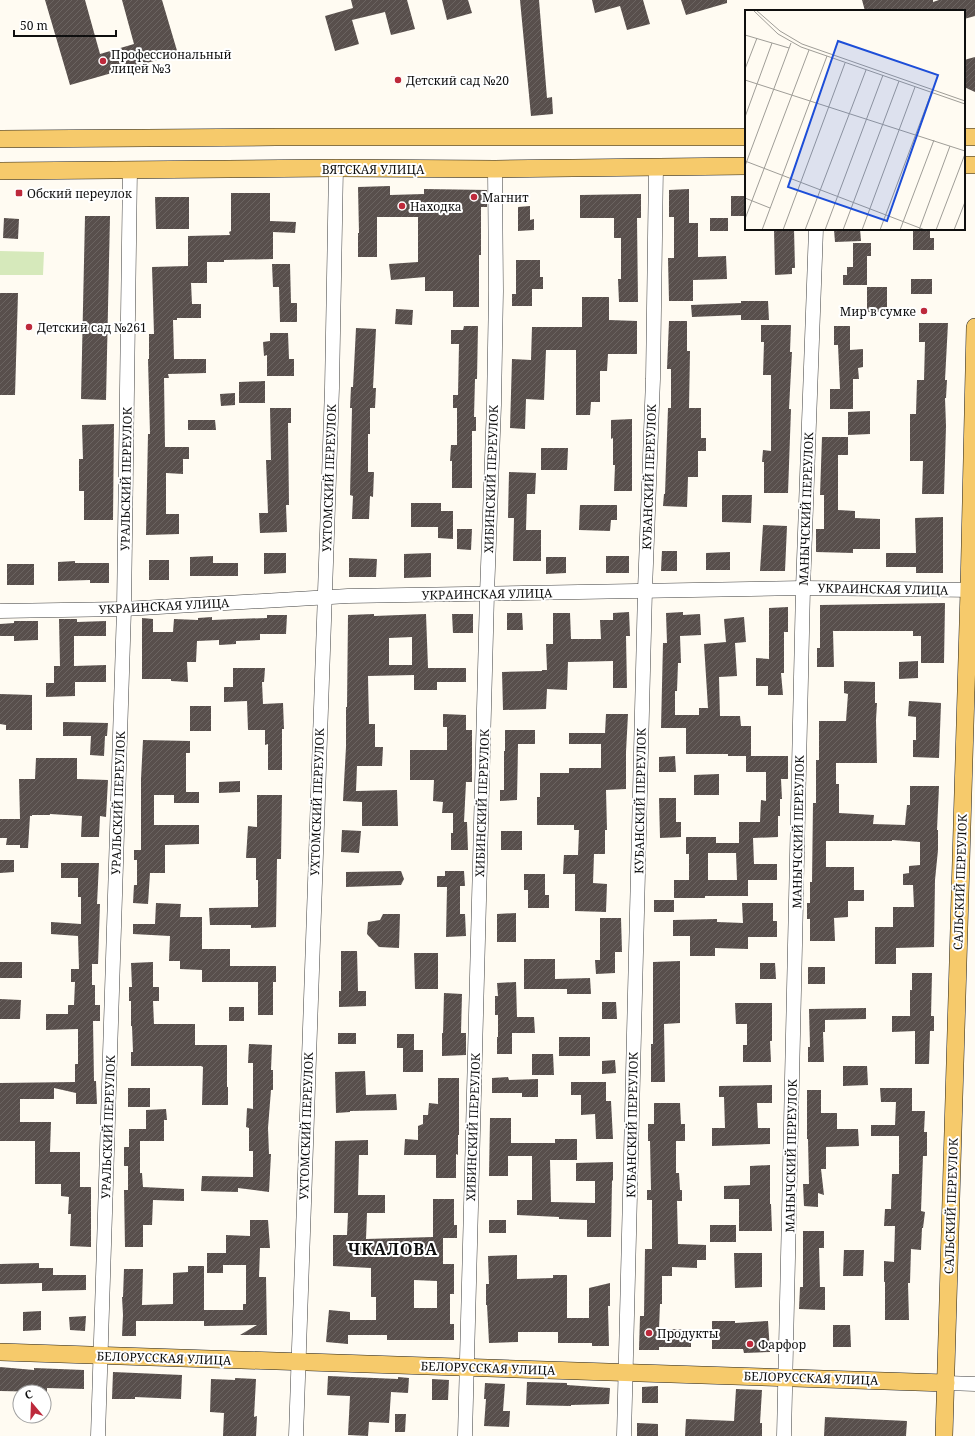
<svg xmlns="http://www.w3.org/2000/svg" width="975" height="1436" font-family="'Noto Serif',serif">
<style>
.grass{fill:#d6e9bb}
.building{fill:url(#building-hatch);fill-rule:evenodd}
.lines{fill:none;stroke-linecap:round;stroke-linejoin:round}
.minor-casing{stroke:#424242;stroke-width:15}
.major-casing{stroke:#202020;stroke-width:18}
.minor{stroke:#fff;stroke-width:14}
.major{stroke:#f6ca6b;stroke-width:17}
.poi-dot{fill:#bd293b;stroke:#fff;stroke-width:1.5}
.labels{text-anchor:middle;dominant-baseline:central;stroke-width:4;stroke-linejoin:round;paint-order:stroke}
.poi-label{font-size:12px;fill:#0f0f0f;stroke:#fff;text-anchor:start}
.street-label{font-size:12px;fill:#0f0f0f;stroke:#fff}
.district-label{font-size:16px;font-weight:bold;letter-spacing:1px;fill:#0f0f0f;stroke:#fff}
.inset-road{fill:none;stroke:#9f9d97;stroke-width:1}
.view{fill:#1d4ed8;fill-opacity:0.15;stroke:#1d4ed8;stroke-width:2}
.inset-edge{fill:none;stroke:#0f0f0f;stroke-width:2}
</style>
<defs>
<pattern id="building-hatch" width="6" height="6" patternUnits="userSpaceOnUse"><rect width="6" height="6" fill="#584f4c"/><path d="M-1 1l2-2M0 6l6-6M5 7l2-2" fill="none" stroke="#6b6461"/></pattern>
</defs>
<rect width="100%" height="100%" fill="#fffbf2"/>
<path class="grass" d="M0,251l44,1 -1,23h-43z"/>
<g class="building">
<path d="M45,0h40l15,54 34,-10 -12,-44h40l16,54 -108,31z"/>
<path d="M351,0h56l8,29 -24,6 -6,-23 -33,8 7,24 -24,7 -10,-35 28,-8z"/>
<path d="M442,0h26l4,13 -25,7z"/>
<path d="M520,0h19l8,98 5,-1 1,17 -22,2z"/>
<path d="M592,0h51l7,24 -23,6 -7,-24 -25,7z"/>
<path d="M681,0h46v3l-41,12z"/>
<path d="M862,0h71v2l6,-2h36v16l-11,3v-8h-52l-1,-2 -5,2h-41z"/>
<path d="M975,57v35l-11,-5v-27z"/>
<path d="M390,186v9l34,-1v-5l63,1v17h-6v48h-2v52h-26v-16h-28v-14l-34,3 -2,-16 29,-2v-45h-41v40h-19v-24h1l-1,-46z"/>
<path d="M689,189v34h9v34l28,-1 1,23 -34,1v21h-24l-1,-43h6v-41h-5v-27z"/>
<path d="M231,193h39v28l26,1 -1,11 -22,-1v27l-49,1v2h-17v21h-16l1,21h9v14h-24v2h-4l1,39h32v14l-38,1 1,4h-5l1,69h24v12h-6v15l-17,-1v41h13v20l-33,1 2,-101h2l-2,-75h1v-25h5l-2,-67 36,-1v-30l42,-1 -1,-3 2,-1z"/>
<path d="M641,194v24h-4l1,84h-19l-1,-23h3v-41h-7v-20h-34v-23z"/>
<rect x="731" y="196" width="15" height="20"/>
<path d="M155,197h34v32h-33z"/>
<path d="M530,206v14l4,-1v11l-16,1v-24z"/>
<path d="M85,216h25l-4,184 -25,-1z"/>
<path d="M4,218l15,1 -1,20 -15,-1z"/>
<rect x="710" y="218" width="18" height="13"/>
<path d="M774,229h20l1,39h-3v6l-17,1z"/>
<path d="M860,229l1,12 -26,1 -1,-12z"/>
<path d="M913,229h17v9h4v12h-21z"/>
<path d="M853,243h18v13h-4v29h-24v-10h4v-8h6z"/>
<path d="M516,260h24v17h3v12h-11v17h-20v-12h4z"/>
<path d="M272,264h18l1,39h6v19h-17l-1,-35h-6z"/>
<rect x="911" y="279" width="21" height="15"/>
<rect x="867" y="287" width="20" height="25"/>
<path d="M0,293h18l-3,102h-15z"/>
<path d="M582,297h27v23l28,1v33h-29l-1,17h-7v31h-9l-1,13h-14v-65h-30l-2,50 -18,-1 -1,30 -15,-1 2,-69 19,1 1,-33h50z"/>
<path d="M741,301h27l1,19h-28v-5l-49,2 -1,-12 50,-2z"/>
<path d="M396,309l17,1 -1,15 -17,-1z"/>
<path d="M669,321h18v30h3l-1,57h12v30h5v13h-8v26h-10l-1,30 -24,-1 1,-12h1l3,-86h3v-39h-4z"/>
<path d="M919,323h29l-3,57h2l-1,18h-1l1,28 -2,68h-22l1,-33h-13v-47h6l1,-34h7l1,-38h-6z"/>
<path d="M761,325h30l-1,27h2l-3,57h2l-3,84h-24v-31h-2l1,-12 8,1v-76h-8l1,-33h-3z"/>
<path d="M464,326h14l-1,53h-2l-1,38h2v14h-4v57h-20v-27h-2l1,-16h6v-37h-4v-13h5l1,-51h-8v-14h12z"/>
<path d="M834,326h16v24l13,-1v18l-5,1 1,11h-6v30h-23v-20h10l-2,-44h-4z"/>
<path d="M356,328l20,1 -3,59h3l-1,20h-5v26h-2v38h6l-1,25 -3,-1 -1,23h-17l1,-23 -3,-1 2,-87h-2l1,-21h2z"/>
<path d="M270,333h18l1,26h5v17h-27v-21l-3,1 -1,-14 7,-1z"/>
<path d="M265,381v22h-26v-21z"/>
<path d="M235,393v12l-14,1 -1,-12z"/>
<path d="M270,408h21v15h-3l1,82h-3l1,27 -27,1 -1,-20h9l-2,-53h5z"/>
<path d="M870,411v23l-22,1v-23z"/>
<path d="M632,419v72h-18l1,-26h-2v-27l-2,1v-19z"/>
<path d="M188,420h27l1,10h-28z"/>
<path d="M114,424l-1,96h-29v-29h-5v-32h4l-1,-34z"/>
<path d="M822,437h26v18h-10v55l17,1v7l25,1v30h-27v4l-37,-1v-23h8v-34h-4z"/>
<path d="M541,448h27l-1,22h-26z"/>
<path d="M509,472l27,1 -1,21h-8l-1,36h15v31h-28l1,-43h-6z"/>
<path d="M722,495h30l-1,28 -29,-1z"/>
<path d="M411,503h30v8h12v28l-15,-1v-11h-27z"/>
<path d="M580,505h37v15h-6l-1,11 -31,-1z"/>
<path d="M943,517v56h-27v-6h-30v-14h30l-1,-35z"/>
<path d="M763,525l24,1 -2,45h-25z"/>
<path d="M457,529h15l-1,21 -14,-1z"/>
<path d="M662,551h15v20h-16z"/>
<path d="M730,552v18h-24v-17z"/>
<path d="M264,553h22v20l-22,1z"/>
<path d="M431,553v24l-27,1v-24z"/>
<path d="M213,556v7h25v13h-48v-19z"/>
<rect x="606" y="556" width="23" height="17"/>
<path d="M546,557h20v16l-20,1z"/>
<path d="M349,558l28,1 -1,18h-27z"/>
<rect x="149" y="560" width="20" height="20"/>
<path d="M75,561v2h34v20h-19v-3l-32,1v-19z"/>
<rect x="7" y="564" width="27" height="21"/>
<path d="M945,603l-1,60h-23v-27h-8v-5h-80l1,36h-17v-19h3v-43z"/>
<path d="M788,607v25h-4v41h-3l2,22h-15v-9h-12v-28l13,1v-51z"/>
<path d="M629,612l1,24h-4l1,52h-14v-27l-45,1 -1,28 -20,-1 -1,20 -43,1 -1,-38 40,-1v-1h5l-1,-26h7v-31h17l1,26h30l-1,-19h13v-7z"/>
<path d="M683,612v3l17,-1 1,21 -21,1 1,27h-3l-1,28h-2v24h24v-7h9l-4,-64 22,-2 -2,-23 20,-2 2,25 -11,1 2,33 -18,1 1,39h20l1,10h10v30h-23v-2h-42v-26h-25l2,-85h4l-1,-30z"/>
<path d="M507,613h15l1,17h-16z"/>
<path d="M374,614v2l52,-2 2,54h38v14h-29v8h-23v-15l-46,1 1,48h6v23h8l-1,19h-25l-1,25 41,-1 1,36h-36v-24l-19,-1 3,-54v-40h1l1,-92zM412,637v28h-23v-27z"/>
<path d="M452,614h21v19h-20z"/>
<path d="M267,615h20l-1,19h-26v6l-24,1v3l-17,1v-5l-22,1 -1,21h-9l1,20 -17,-1v-2h-29v-61l11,1v13h20l1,-13 24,1v-2l14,-1v3l23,-1 32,-1z"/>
<path d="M59,619h18v3l29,-1v15h-32v30l32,-1v17h-31v14l-29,1v-14h8v-17h6z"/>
<path d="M14,621h24v19l-24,1v-5h-14v-12l14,-1z"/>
<path d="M918,661v17l-19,1v-17z"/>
<path d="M233,668h32l-1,14h-2l1,22 20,-1 1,26h-2v41h-14v-26l-3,1v-15h-17l-1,-29 -23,1v-15h9z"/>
<path d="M844,681l31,1v21h2l-1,17 1,43h-41v21h3v29l35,2 -1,9 32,1 2,-20h3v-19h29l-2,44h1v20l-3,30 -1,67 -38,1v16h-21v-37h18v-20h21l-1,-22h-10v-11l6,-1v-7l11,-1v-23l-28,-2v1h-66v26h28v23h10v11h-16v16l-14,1 1,23h-25v-22h-3v-16h3v-21h2l1,-79h3v-43h3v-39h27l2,-27 -4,-1z"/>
<path d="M0,694l32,1v35h-26v-5l-6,-1z"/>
<path d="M909,701l32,2 -2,55 -26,-1v-17h3v-23l-8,-1z"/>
<rect x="190" y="706" width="21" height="25"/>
<path d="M443,714l23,1v15h6v52h-6l-2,40h3l1,28h-17v-17h2v-20h-11l1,-11 -10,-1 1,-21h-24v-30h37v-23h-4z"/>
<path d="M606,714h22l-2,38v37l-20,1 1,40h-2v24h-11l-1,29 14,1 -1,28 -31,-1v-37h-12l1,-19h14l1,-25h-5v-5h-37v-28h3v-24h29v-5h32v-24h-32v-11h36z"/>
<path d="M63,722l45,1 -1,13h-2l-1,20 -14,-1 1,-19h-28z"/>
<path d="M505,730h30v14h-17l-1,56 -17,1v-11h4v-39h1z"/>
<path d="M143,740l47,1v12h-4v39h13v11h-25v-8h-20v30h45v19l-34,1v28h-15l-2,31 -15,-1 1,-18h3v-25h-3v-10h7v-71z"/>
<path d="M675,756l1,16h-17v-15z"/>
<path d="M746,756h42v23h-7l1,20h-2v17h-2v21l-25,1 1,26h23v16h-29v16h-43v2h-31v-18h15v-26h-3v-17h30v6h23v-21h21l1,-22 5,1v-29h-20zM708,853h28l1,27h-29z"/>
<path d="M36,758h41v21l31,1 -2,37 -6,-1 -1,21h-18l1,-21 -32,-2v1h-18v1h-2l-2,32h-8v-3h-14l1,-7h-7v-19h20l-1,-40h16z"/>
<path d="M719,774v21h-25v-20z"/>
<path d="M240,781v11l-21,1v-11z"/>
<path d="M257,795h25l-1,64h-4l-1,68 -25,1v-3h-41l-1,-17 49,-1v-27h-2v-22h-10l2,-32 9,1z"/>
<path d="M659,798h17v24h5v15l-21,1z"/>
<path d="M342,830l19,1 -2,22 -18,-1z"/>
<rect x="501" y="831" width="21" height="19"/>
<path d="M0,860h14v12l-14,1z"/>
<path d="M61,863h38l-2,41h3l-2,60h-6v21h3v20h5v16h-7l1,60h2l1,23h-21v-11l-22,-5v11h-34v23h31l-1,30h30v35h11v60l-21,-1 1,-32h-3l1,-17 -8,-1v-12h-26v-43h-35v-58l75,-1v-18h3v-35l-32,1v-16h22v-9h6l1,-23h-4v-13h8l-1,-33 -27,-2v-12l30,2v-27h-3v-19h-17z"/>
<path d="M401,871l3,8 -3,6 -55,2v-15z"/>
<path d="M445,871h19l1,15h-5v28h5l1,22 -20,1 1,-50h-10v-11h8z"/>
<path d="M524,874h21v21h4v13h-21v-18h-4z"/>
<rect x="654" y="900" width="20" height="12"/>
<path d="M156,903l25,1 -1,13h22v32h28v17h46v16h-3v33h-15v-33h-56v-12l-22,-1v-8h-11l1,-25 -37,-2v-10h22z"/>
<path d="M742,903h31v18h4v16h-29v12l-33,-1v8h-25v-20h-17v-16l44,-1v3l26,1z"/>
<path d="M516,913v29h-19v-28z"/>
<path d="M383,914h17l-1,34 -20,-1 -12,-13 1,-12 12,-2z"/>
<path d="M600,918h21l1,34h-7v21l-19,1 -1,-14h5z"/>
<path d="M341,951h16l1,40h8v15l-27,1v-16h2z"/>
<path d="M414,953h24v36h-23z"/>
<path d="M524,959h31v20l35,-1 1,16h-24v-5h-43z"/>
<path d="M680,961v62l-16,1 1,58h-14v-38h2v-82z"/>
<rect x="0" y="962" width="22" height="16"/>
<path d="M153,962v25h6v14h-6l1,23h41v21h32v42h1v18h-26l1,-38 -2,-1h-70v-14h2l-1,-26h-1v-25h-2v-14h3l-1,-24z"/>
<path d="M760,963h15l1,16h-16z"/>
<rect x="808" y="967" width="17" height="17"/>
<path d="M912,973h20l-1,43h3v15h-4l-1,33h-14v-33l-23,1v-16h18v-26h2z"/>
<path d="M516,982l1,35h17l1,16h-23v21h-15v-17h1v-22h-3v-19h3l-1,-13z"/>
<path d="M444,993l18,1 -1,39h5v22l-24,1v-23h1z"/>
<path d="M0,999l21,1 -1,19h-20z"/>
<path d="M602,1002h14l1,17h-15z"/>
<path d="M735,1003h37v38h-2l1,21h-28v-17h4v-21h-11z"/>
<rect x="229" y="1007" width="15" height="14"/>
<path d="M866,1008v11l-41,1v12h-2l1,30h-16v-15h2l-1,-38z"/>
<rect x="338" y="1033" width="18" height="11"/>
<path d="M397,1034h17v16h9v22h-20v-24h-6z"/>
<rect x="559" y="1037" width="31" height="19"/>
<path d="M249,1044l23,1 -1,25h2v20h-2l-3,38 1,26h2l-2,38 -31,-4v4l-37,-1 1,-15 51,1v-26h-4v-23l-3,-1 1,-19 6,1v-46h-5z"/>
<path d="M532,1054h21l1,21h-22z"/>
<path d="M615,1060l1,13 -14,1v-13z"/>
<path d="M843,1066h24l1,19 -25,1z"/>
<path d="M365,1071l1,24 30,-1 1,16 -47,1v1l-14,1 -1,-41z"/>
<path d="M508,1077l1,3 29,-1v18h-16v-4h-30v-15z"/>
<path d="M438,1078h21v57h-1v20l-2,-1v24h-20v-23h-32l1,-16 13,1v-14l5,-2v-9h5l1,-12 9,1z"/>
<path d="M571,1082h35v19h5l2,38h-17l-1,-25 -14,1v-20h-10z"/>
<path d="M772,1085v18h-15l1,25h12v16l-58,2v-18h13l-1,-31h-5v-11z"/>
<rect x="128" y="1088" width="22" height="19"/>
<path d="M880,1088h32v23h13l-1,21h3v24h-4l-2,55 4,1 -2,16h-1l-1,22 -10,-1 -1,34h-2l1,37h-24v-38h-1v-21l10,1 1,-36h-11l1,-17h6l1,-35h7v-38h-28v-11h24l1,-23h-15z"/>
<path d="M807,1090h14v23h16v16h21l1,17 -33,1v22h-5l3,26 -6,-2v14l-14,-1 -1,-22h6l-1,-45h-1z"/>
<path d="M654,1103h26l1,21h4v17h-9v32h3l1,17h2v11h-5l1,43 28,1v15h-9v8l-25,-1v9h-10v28h-2l-1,25h32v18h-32v3h-20l1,-34h4l1,-67h7v-49h-5v-10h4l-1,-49h-2v-17h6z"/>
<path d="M166,1109l1,11h-3v21h-24v32h2l1,14 41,2v12l-31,-1 -1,25h-9v22h-18l-1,-57h4v-24h-4v-19h5v-18h17v-19z"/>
<path d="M490,1118h21v25h44v-4h22v21h-27l1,42 44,1v-22h-19v-18l37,-1v18l-1,1 -1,56h-24v-17l-28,-1v-2l-42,-2v-15h15v-44h-24v20h-19z"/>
<path d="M368,1140v15h-9l-1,40h27v18h-18l-1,26 67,-2v-38h21v26h3v13h-14v26h11v30h-4v30h4v16h-67v-5h-39v9l-22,-2 3,-32 21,2v8h26v-23h-5v-29l-38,-2v-31h14l1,-22h-14l1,-72zM414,1280l23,1v27h-23z"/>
<path d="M770,1165v39h1l1,27h-33v-32h-15v-13l26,-1v-19z"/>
<path d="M250,1220h18l2,28h-10l-1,29h7l1,58h-27l17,-10 -53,1v-5h-68v15h-14l1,-21 -1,-18h1l1,-28h19l-1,36 31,-1v-31l15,-1v-6h16v44h39v-6h3v-39h-23v8h-16v-20h19v-18l24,1z"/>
<rect x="489" y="1220" width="17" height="13"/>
<rect x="710" y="1225" width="26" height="17"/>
<path d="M803,1231h21v17h-5l1,39h5v23l-26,-1 1,-22h3z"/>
<path d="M844,1250h20l-1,26h-20z"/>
<path d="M734,1253h28v34l-27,1z"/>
<path d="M517,1255v24l36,-1v-3h14v43h22v-30l21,-5v23h-2l1,40h-17v-3h-34v-11h-40v10l-29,1 -2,-38h-1v-21h3l-1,-28z"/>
<path d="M39,1263v5h14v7h33v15l-44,1v-8l-42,1v-20z"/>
<path d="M41,1311v19l-18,1v-19z"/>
<path d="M86,1316l-1,15 -15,-1 -1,-13z"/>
<path d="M712,1321h23v2l33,-2 2,31 -26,1 -1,-4h-31z"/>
<path d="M833,1325h17l1,22h-18z"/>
<path d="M0,1367l34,3v-2l50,2v19l-37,-1v4l-47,-1z"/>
<path d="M113,1372l69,3 -1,24 -46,-2v2h-23z"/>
<path d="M328,1376l70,3v-2l11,1 -1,15 -17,-1 -2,31 -20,-1 -1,14 -20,-1 2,-39 -23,-1z"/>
<path d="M235,1378l21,1 -2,38 3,-1 -1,20h-33l1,-23 -14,-1 1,-33 24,1z"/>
<path d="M432,1379l17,1 -1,20h-16z"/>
<path d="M527,1382l40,1v2l43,3 -1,16 -38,1v1l-45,-1z"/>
<path d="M485,1383l20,1 -2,27h7l-1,16 -25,-1 2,-27h-2z"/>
<path d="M658,1386v17h-16v-16z"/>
<path d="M736,1389l26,1 -2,33h2v13h-77l1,-17 48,2z"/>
<path d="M395,1414h11l-1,18h-10z"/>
<path d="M825,1417l82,4 -1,15h-82z"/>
<path d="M637,1423l21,1v12h-21z"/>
</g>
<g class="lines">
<defs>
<g id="minor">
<path d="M0,611l124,-2 224,-13 455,-8 172,2"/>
<path d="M946,1383l29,1"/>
<path d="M98,1436l26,-827 6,-439"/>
<path d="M296,1436l36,-1048 4,-220"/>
<path d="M465,1436l22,-842 7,-189 2,-114 -1,-122"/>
<path d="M624,1436l21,-846 8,-211 3,-212"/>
<path d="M784,1436l19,-848 13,-359"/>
</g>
<g id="major">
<path d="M964,137h11"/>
<path d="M0,139l276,-2h470"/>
<path d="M964,165h11"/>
<path d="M0,171l336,-3 159,1 251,-3"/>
<path d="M0,1352c315,10 631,21 946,31"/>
<path d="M944,1436l25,-846 6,-263"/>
</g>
</defs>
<use href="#minor" class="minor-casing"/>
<use href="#major" class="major-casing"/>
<use href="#minor" class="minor"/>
<use href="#major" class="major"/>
</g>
<g class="poi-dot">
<circle cx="103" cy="61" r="4"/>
<circle cx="398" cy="80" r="4"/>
<rect x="15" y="189" width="8" height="8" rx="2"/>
<circle cx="474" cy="197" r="4"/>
<circle cx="402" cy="206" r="4"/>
<circle cx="924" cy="311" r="4"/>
<circle cx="29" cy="327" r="4"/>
<circle cx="649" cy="1333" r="4"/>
<circle cx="750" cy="1344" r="4"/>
</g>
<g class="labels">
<g class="poi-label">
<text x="111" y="54">Профессиональный<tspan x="111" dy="14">лицей №3</tspan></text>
<text x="406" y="80">Детский сад №20</text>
<text x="27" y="193">Обский переулок</text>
<text x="482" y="197">Магнит</text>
<text x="410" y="206">Находка</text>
<text x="916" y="311" text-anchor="end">Мир в сумке</text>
<text x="37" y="327">Детский сад №261</text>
<text x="657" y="1333">Продукты</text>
<text x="758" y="1344">Фарфор</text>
</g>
<g class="street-label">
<text x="373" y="169">ВЯТСКАЯ УЛИЦА</text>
<text transform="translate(649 477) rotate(-88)">КУБАНСКИЙ ПЕРЕУЛОК</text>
<text transform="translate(329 478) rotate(-88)">УХТОМСКИЙ ПЕРЕУЛОК</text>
<text transform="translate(126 479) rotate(-89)">УРАЛЬСКИЙ ПЕРЕУЛОК</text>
<text transform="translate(491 479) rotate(-88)">ХИБИНСКИЙ ПЕРЕУЛОК</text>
<text transform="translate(806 509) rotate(-88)">МАНЫЧСКИЙ ПЕРЕУЛОК</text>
<text transform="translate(883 589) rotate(1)">УКРАИНСКАЯ УЛИЦА</text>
<text transform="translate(487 594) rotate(-1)">УКРАИНСКАЯ УЛИЦА</text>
<text transform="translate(164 606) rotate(-3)">УКРАИНСКАЯ УЛИЦА</text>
<text transform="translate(640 801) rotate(-89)">КУБАНСКИЙ ПЕРЕУЛОК</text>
<text transform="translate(317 802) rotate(-88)">УХТОМСКИЙ ПЕРЕУЛОК</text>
<text transform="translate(118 803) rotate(-88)">УРАЛЬСКИЙ ПЕРЕУЛОК</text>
<text transform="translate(482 803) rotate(-88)">ХИБИНСКИЙ ПЕРЕУЛОК</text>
<text transform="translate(798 832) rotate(-89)">МАНЫЧСКИЙ ПЕРЕУЛОК</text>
<text transform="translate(960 882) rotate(-88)">САЛЬСКИЙ ПЕРЕУЛОК</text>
<text transform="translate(632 1125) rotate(-89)">КУБАНСКИЙ ПЕРЕУЛОК</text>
<text transform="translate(306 1126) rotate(-88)">УХТОМСКИЙ ПЕРЕУЛОК</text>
<text transform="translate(108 1127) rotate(-88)">УРАЛЬСКИЙ ПЕРЕУЛОК</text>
<text transform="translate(473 1127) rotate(-88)">ХИБИНСКИЙ ПЕРЕУЛОК</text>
<text transform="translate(791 1156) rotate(-89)">МАНЫЧСКИЙ ПЕРЕУЛОК</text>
<text transform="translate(951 1206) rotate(-88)">САЛЬСКИЙ ПЕРЕУЛОК</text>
<text transform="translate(164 1358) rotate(2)">БЕЛОРУССКАЯ УЛИЦА</text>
<text transform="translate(488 1368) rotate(2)">БЕЛОРУССКАЯ УЛИЦА</text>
<text transform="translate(811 1378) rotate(2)">БЕЛОРУССКАЯ УЛИЦА</text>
</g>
<g class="district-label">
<text x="393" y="1249">ЧКАЛОВА</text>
</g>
</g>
<g transform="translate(745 10)">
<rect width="220" height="220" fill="#fffbf2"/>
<path class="inset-road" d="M8,0l25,24 23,13 164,57M11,0l24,21 22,13 163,57M0,25l44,13M0,59l12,-31M0,70l220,71M0,107l27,-74M0,151l141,54M0,156l46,-123M0,188l25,10M141,205l39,15M0,209l64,-169M17,220l65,-174M38,220l62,-167M60,220l61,-160M80,220l58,-155M98,220l56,-149M117,220l53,-143M135,220l52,-139M155,220l34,-90M174,220l31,-84M191,220l29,-76M209,220l11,-28"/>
<path class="view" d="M93,31l100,34 -51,146 -99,-34z"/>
<rect width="220" height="220" class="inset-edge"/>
</g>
<g transform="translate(32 1404) rotate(341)"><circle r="19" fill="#ffffff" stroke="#9f9f9f"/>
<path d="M0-3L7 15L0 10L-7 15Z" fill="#bd293b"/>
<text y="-6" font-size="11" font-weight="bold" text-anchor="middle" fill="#0f0f0f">С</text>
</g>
<path d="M14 30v6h102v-6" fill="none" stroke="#0f0f0f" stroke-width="2"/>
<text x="20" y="30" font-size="12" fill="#0f0f0f" stroke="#ffffff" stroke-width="3" paint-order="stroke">50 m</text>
</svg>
